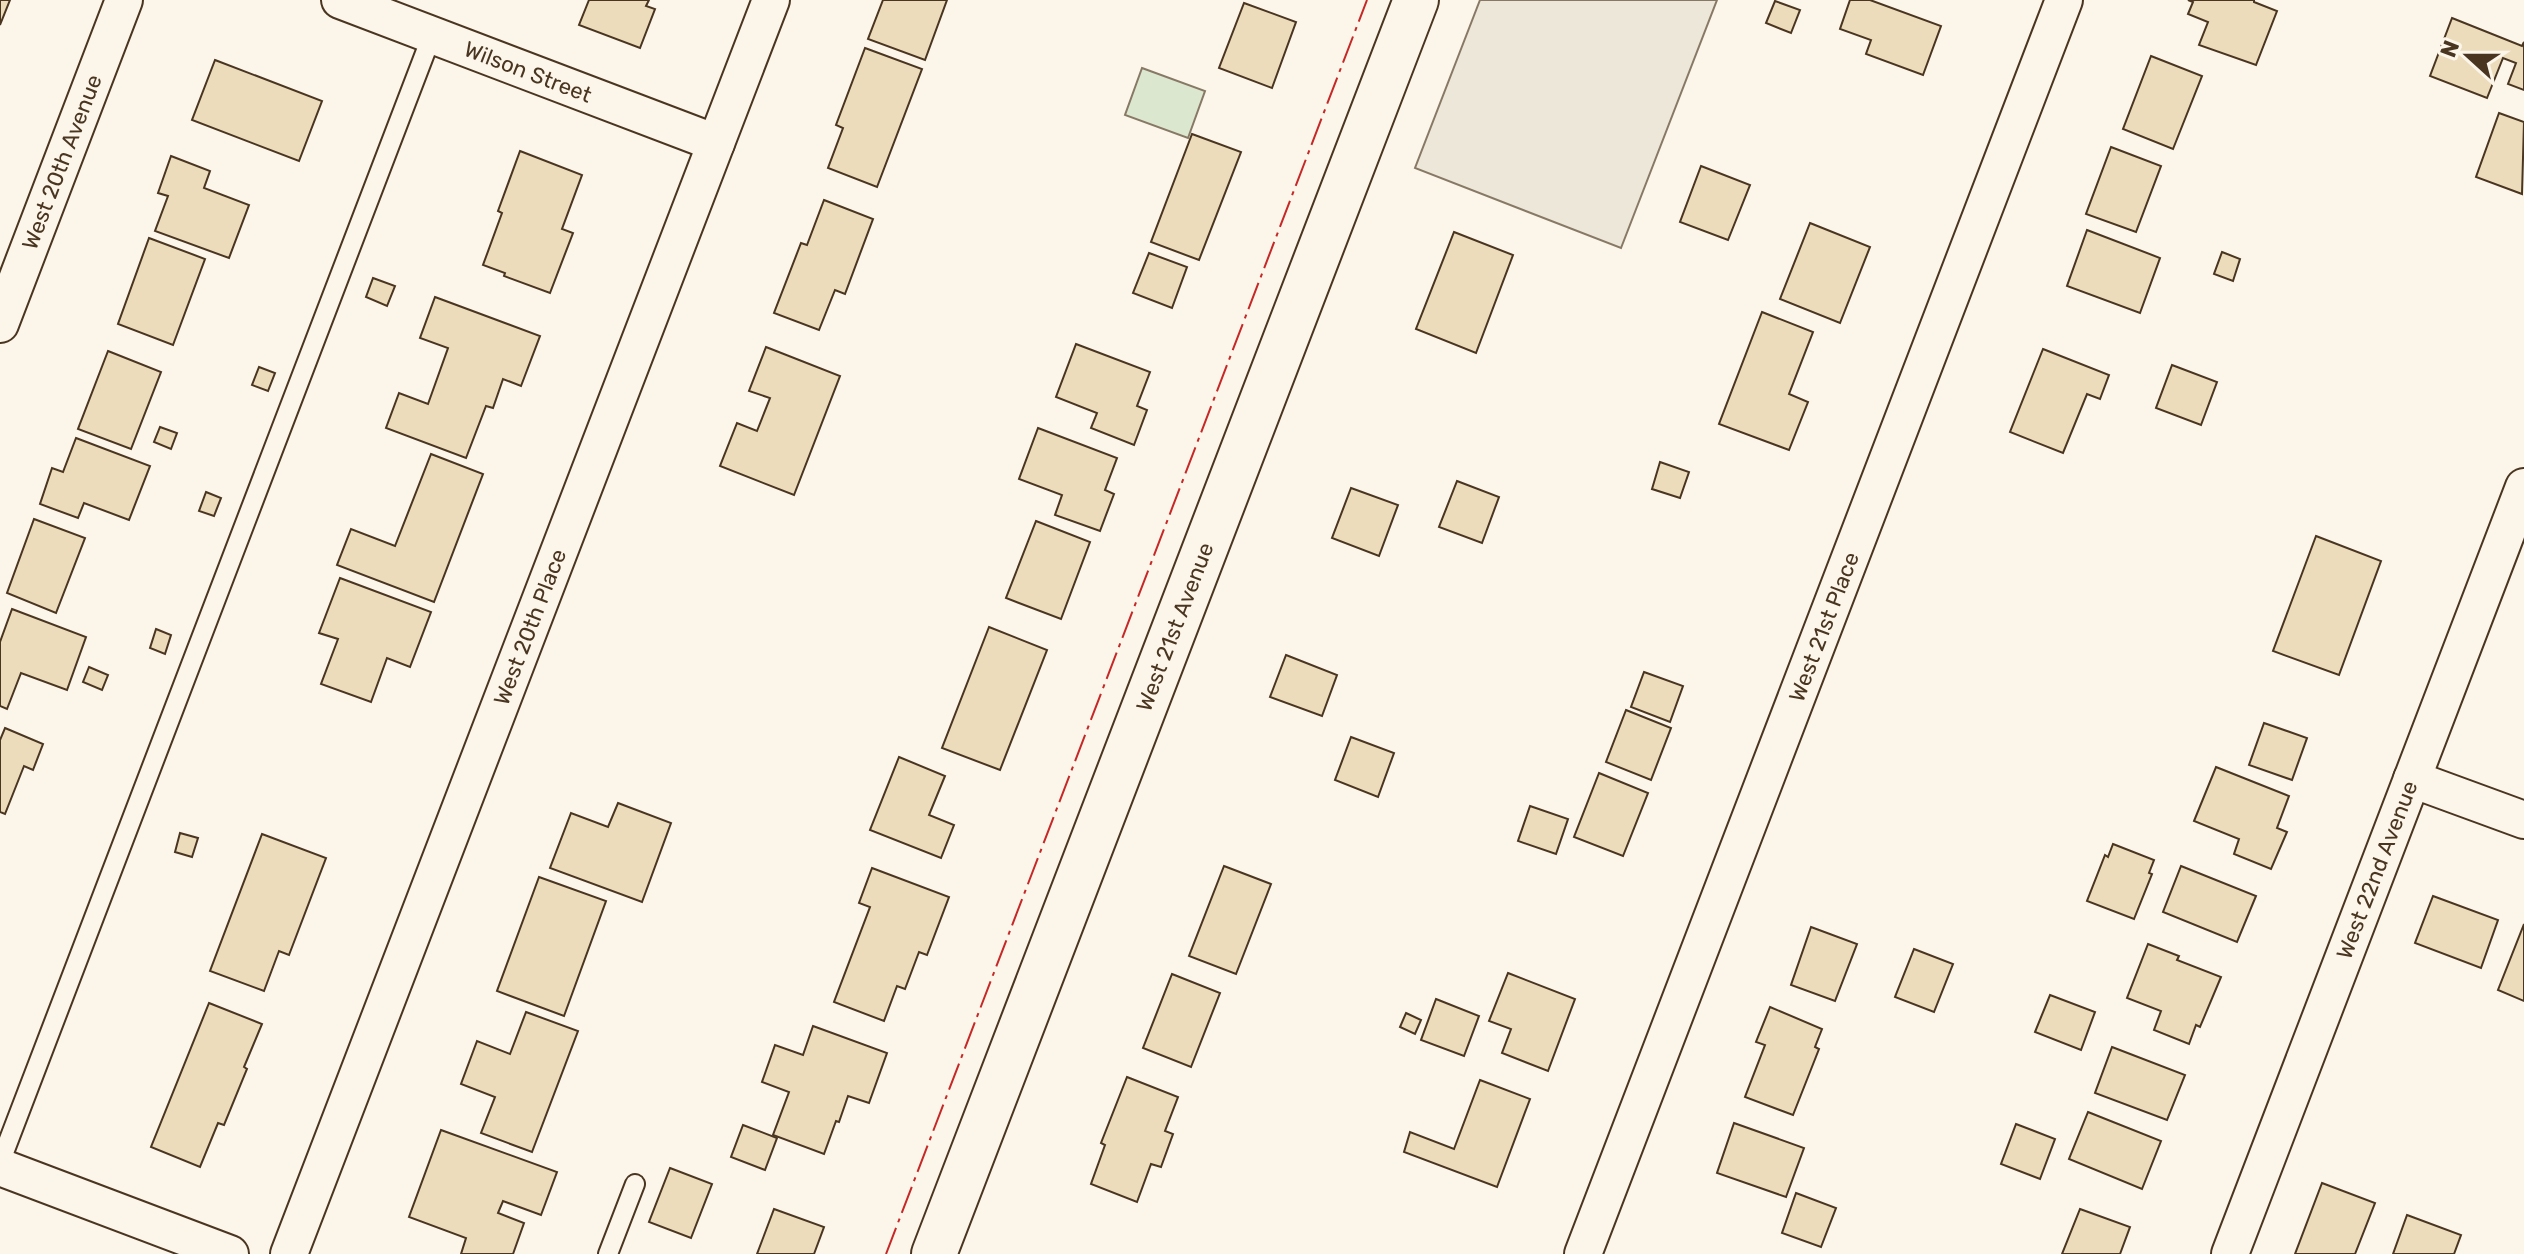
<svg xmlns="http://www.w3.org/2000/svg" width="2524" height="1254" font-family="Rubik,sans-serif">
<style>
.green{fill:#dce7d0;stroke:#887966;stroke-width:2}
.parking{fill:#ede7d9;stroke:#887966;stroke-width:2}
.building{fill:#ecdcbc;stroke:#4a3520;stroke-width:2}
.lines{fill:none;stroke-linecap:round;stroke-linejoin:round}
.lane-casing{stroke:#4a3520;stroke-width:22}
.street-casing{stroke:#4a3520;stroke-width:40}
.secondary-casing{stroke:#4a3520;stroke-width:48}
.lane{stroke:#fbf6e9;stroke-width:18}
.street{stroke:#fbf6e9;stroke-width:36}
.secondary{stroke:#fbf6e9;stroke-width:44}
.power{stroke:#c62828;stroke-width:2;stroke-dasharray:28 6 4 6;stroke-linecap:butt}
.labels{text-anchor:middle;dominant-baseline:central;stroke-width:6;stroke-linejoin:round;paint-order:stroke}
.street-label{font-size:22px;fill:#4a3520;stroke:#fbf6e9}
</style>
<rect width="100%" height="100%" fill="#fbf6e9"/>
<path class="green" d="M1142,68l63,23 -17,47 -63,-23z"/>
<path class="parking" d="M1480,0h237l-96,248 -206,-80z"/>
<g class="building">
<path d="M0,0h10l-10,25z"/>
<path d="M589,0h60l-3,6 9,3 -15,39 -61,-23z"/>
<path d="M883,0h64l-22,60 -57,-21z"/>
<path d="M1850,0h20l71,26 -18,49 -57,-21 5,-14 -31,-11z"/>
<path d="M2188,0h66v2l23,9 -21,54 -57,-20 9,-23 -20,-8 5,-12z"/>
<path d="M1775,1l25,9 -9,23 -25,-10z"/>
<path d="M1244,3l52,19 -24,66 -53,-20z"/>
<path d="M2452,18l70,28 2,-4v48l-16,-6 8,-21 -13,-5 -16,40 -57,-22z"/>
<path d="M865,48l57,21 -45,118 -49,-19 15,-40 -7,-3z"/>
<path d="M2151,56l51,20 -29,73 -50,-20z"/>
<path d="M215,60l107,41 -23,60 -107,-41z"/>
<path d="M2499,113l25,9 -2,72 -46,-17z"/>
<path d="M1192,134l49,18 -42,108 -48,-18z"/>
<path d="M2111,147l50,19 -25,66 -50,-18z"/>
<path d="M520,151l62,24 -20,54 11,4 -23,60 -46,-17 1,-3 -22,-8 19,-52 -4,-2z"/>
<path d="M171,156l39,15 -6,17 45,17 -20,53 -74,-27 13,-35 -10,-3z"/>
<path d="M1701,166l49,19 -22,55 -48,-18z"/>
<path d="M824,200l49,19 -28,75 -10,-4 -16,40 -45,-17 27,-70 6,2z"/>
<path d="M1810,223l60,24 -30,76 -60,-24z"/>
<path d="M2087,230l73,28 -20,55 -73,-27z"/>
<path d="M1454,232l59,23 -37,98 -60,-24z"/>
<path d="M149,238l56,21 -32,86 -55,-21z"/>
<path d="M2222,252l18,7 -7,22 -19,-7z"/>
<path d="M1149,253l38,14 -15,41 -39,-15z"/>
<path d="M373,278l22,8 -8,20 -21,-9z"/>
<path d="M435,297l105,39 -19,50 -18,-7 -10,29 -7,-2 -20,52 -80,-30 13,-35 29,11 20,-56 -28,-10z"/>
<path d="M1762,312l51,20 -24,62 19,8 -19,48 -70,-26z"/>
<path d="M1076,344l74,28 -13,34 10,4 -13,35 -43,-17 6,-15 -41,-16z"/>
<path d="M766,347l74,29 -46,119 -74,-29 17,-43 20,8 13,-33 -21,-7z"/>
<path d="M2043,349l66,26 -9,24 -13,-5 -24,59 -53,-21z"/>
<path d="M108,351l53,21 -30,77 -53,-20z"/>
<path d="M2172,365l45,17 -16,43 -45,-17z"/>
<path d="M259,367l16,6 -7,18 -16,-6z"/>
<path d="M160,427l17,6 -6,16 -17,-7z"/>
<path d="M1038,428l79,30 -12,32 9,4 -14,37 -45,-16 7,-20 -43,-16z"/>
<path d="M76,438l74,28 -21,54 -45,-17 -6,15 -38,-14 12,-36 11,4z"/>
<path d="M431,454l52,20 -49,128 -97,-37 14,-36 44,17z"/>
<path d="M1660,462l29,10 -9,26 -28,-9z"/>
<path d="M1457,481l42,16 -17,46 -43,-16z"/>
<path d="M1351,488l47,17 -19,51 -47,-18z"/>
<path d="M206,492l15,6 -7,18 -15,-5z"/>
<path d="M34,519l51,19 -29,75 -49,-20z"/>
<path d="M1036,521l54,21 -29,77 -55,-21z"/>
<path d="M2316,536l65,25 -42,114 -66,-24z"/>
<path d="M340,578l91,34 -21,55 -23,-9 -16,44 -50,-18 17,-45 -19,-6z"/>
<path d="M12,609l74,28 -19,53 -46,-17 -14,36 -7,-3v-64z"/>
<path d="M989,627l58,23 -47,120 -58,-22z"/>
<path d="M156,629l15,6 -6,19 -15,-6z"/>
<path d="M1286,655l51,20 -15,41 -52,-19z"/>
<path d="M89,667l19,8 -6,15 -19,-8z"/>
<path d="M1644,672l39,14 -13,36 -39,-15z"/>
<path d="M1626,710l45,18 -20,52 -45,-18z"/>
<path d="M2264,723l43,15 -15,42 -43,-15z"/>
<path d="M5,728l38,16 -10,26 -9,-4 -19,48 -5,-2v-72z"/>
<path d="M1351,737l43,16 -16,44 -43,-17z"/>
<path d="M899,757l46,19 -16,39 25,10 -13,33 -71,-28z"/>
<path d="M2216,767l73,29 -12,32 10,4 -16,37 -37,-15 5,-15 -45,-18z"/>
<path d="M1599,773l49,20 -25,63 -49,-19z"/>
<path d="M618,803l53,20 -29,79 -92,-34 21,-55 37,14z"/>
<path d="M1530,806l38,13 -12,35 -38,-13z"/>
<path d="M180,833l18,5 -6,19 -17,-5z"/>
<path d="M262,834l64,24 -37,97 -10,-4 -15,40 -54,-20z"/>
<path d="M2113,844l41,16 -5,13 3,1 -18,45 -47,-18 18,-46 3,2z"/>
<path d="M1224,866l47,18 -35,90 -47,-18z"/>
<path d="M2181,866l75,30 -19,46 -74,-30z"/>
<path d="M872,868l77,29 -22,58 -8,-3 -14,37 -8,-3 -13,35 -50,-19 36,-95 -11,-4z"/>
<path d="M539,877l67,24 -42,115 -67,-25z"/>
<path d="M2433,896l65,24 -17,48 -66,-25z"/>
<path d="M2524,924v77l-26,-11z"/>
<path d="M1811,927l46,17 -22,57 -44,-16z"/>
<path d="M2148,944l31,12 -2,4 44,17 -21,50 -4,-2 -7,19 -35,-14 7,-19 -34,-13z"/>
<path d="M1914,949l39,15 -19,48 -39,-15z"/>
<path d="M1508,973l67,26 -27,72 -46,-18 9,-24 -22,-8z"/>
<path d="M1172,974l48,19 -29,74 -48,-19z"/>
<path d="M2050,995l45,17 -14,38 -46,-18z"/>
<path d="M1436,999l43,17 -15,40 -43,-16z"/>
<path d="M209,1003l53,21 -18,43 3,2 -23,56 -6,-2 -18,44 -49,-20z"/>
<path d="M1770,1007l52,22 -7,18 4,2 -26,66 -48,-18 20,-52 -9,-3z"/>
<path d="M526,1012l52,19 -46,121 -51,-19 14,-36 -34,-13 16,-43 33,13z"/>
<path d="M1406,1013l15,7 -6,14 -15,-7z"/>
<path d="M813,1026l74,27 -18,50 -21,-7 -9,26 -3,-1 -12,33 -51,-19 16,-43 -27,-10 13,-37 28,10z"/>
<path d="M2112,1047l73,28 -18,45 -72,-27z"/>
<path d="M1127,1077l51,20 -13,34 8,3 -12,33 -10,-3 -14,38 -46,-18 14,-39 -4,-2z"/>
<path d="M1480,1080l50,19 -33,88 -93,-35 6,-20 44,17z"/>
<path d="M2088,1112l73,29 -19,48 -73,-30z"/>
<path d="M1734,1123l70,25 -18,49 -69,-24z"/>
<path d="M2016,1124l39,15 -15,40 -39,-15z"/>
<path d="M743,1125l34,13 -12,32 -34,-13z"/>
<path d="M441,1130l116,42 -16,43 -38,-14 -5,12 26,10 -11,31h-52l5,-16 -57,-21z"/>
<path d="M670,1168l42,16 -21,54 -42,-16z"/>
<path d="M2322,1183l53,20 -20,51h-60z"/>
<path d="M1796,1193l40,15 -15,39 -39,-14z"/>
<path d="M774,1209l50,18 -10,27h-57z"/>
<path d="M2080,1209l50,18 -10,27h-58z"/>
<path d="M2407,1215l54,20 -7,19h-61z"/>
</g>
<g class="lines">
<defs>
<g id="lane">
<path d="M0,1163l432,-1128"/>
<path d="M608,1254l27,-70"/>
</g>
<g id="street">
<path d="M340,0l376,143"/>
<path d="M0,324l124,-324"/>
<path d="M2412,779l112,41"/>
<path d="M0,1167l230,87"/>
<path d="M289,1254l482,-1254"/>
<path d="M1583,1254l481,-1254"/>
<path d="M2230,1254l294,-767"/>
</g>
<path id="secondary" d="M934,1254l482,-1254"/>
</defs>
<use href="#lane" class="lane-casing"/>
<use href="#street" class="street-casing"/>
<use href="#secondary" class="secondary-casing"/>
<use href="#lane" class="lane"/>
<use href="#street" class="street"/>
<use href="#secondary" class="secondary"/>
<path class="power" d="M886,1254l481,-1254"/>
</g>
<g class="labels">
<g class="street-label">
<text transform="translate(528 72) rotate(21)">Wilson Street</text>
<text transform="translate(62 162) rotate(-69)">West 20th Avenue</text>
<text transform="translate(530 627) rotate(-69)">West 20th Place</text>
<text transform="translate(1175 627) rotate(-69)">West 21st Avenue</text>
<text transform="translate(1824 627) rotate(-69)">West 21st Place</text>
<text transform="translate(2377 870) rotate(-69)">West 22nd Avenue</text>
</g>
</g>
<g transform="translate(2468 56) rotate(291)" stroke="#fbf6e9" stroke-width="6" paint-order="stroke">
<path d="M0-6L14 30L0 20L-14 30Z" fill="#4a3520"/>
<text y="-12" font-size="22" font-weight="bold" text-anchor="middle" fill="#4a3520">N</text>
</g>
</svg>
